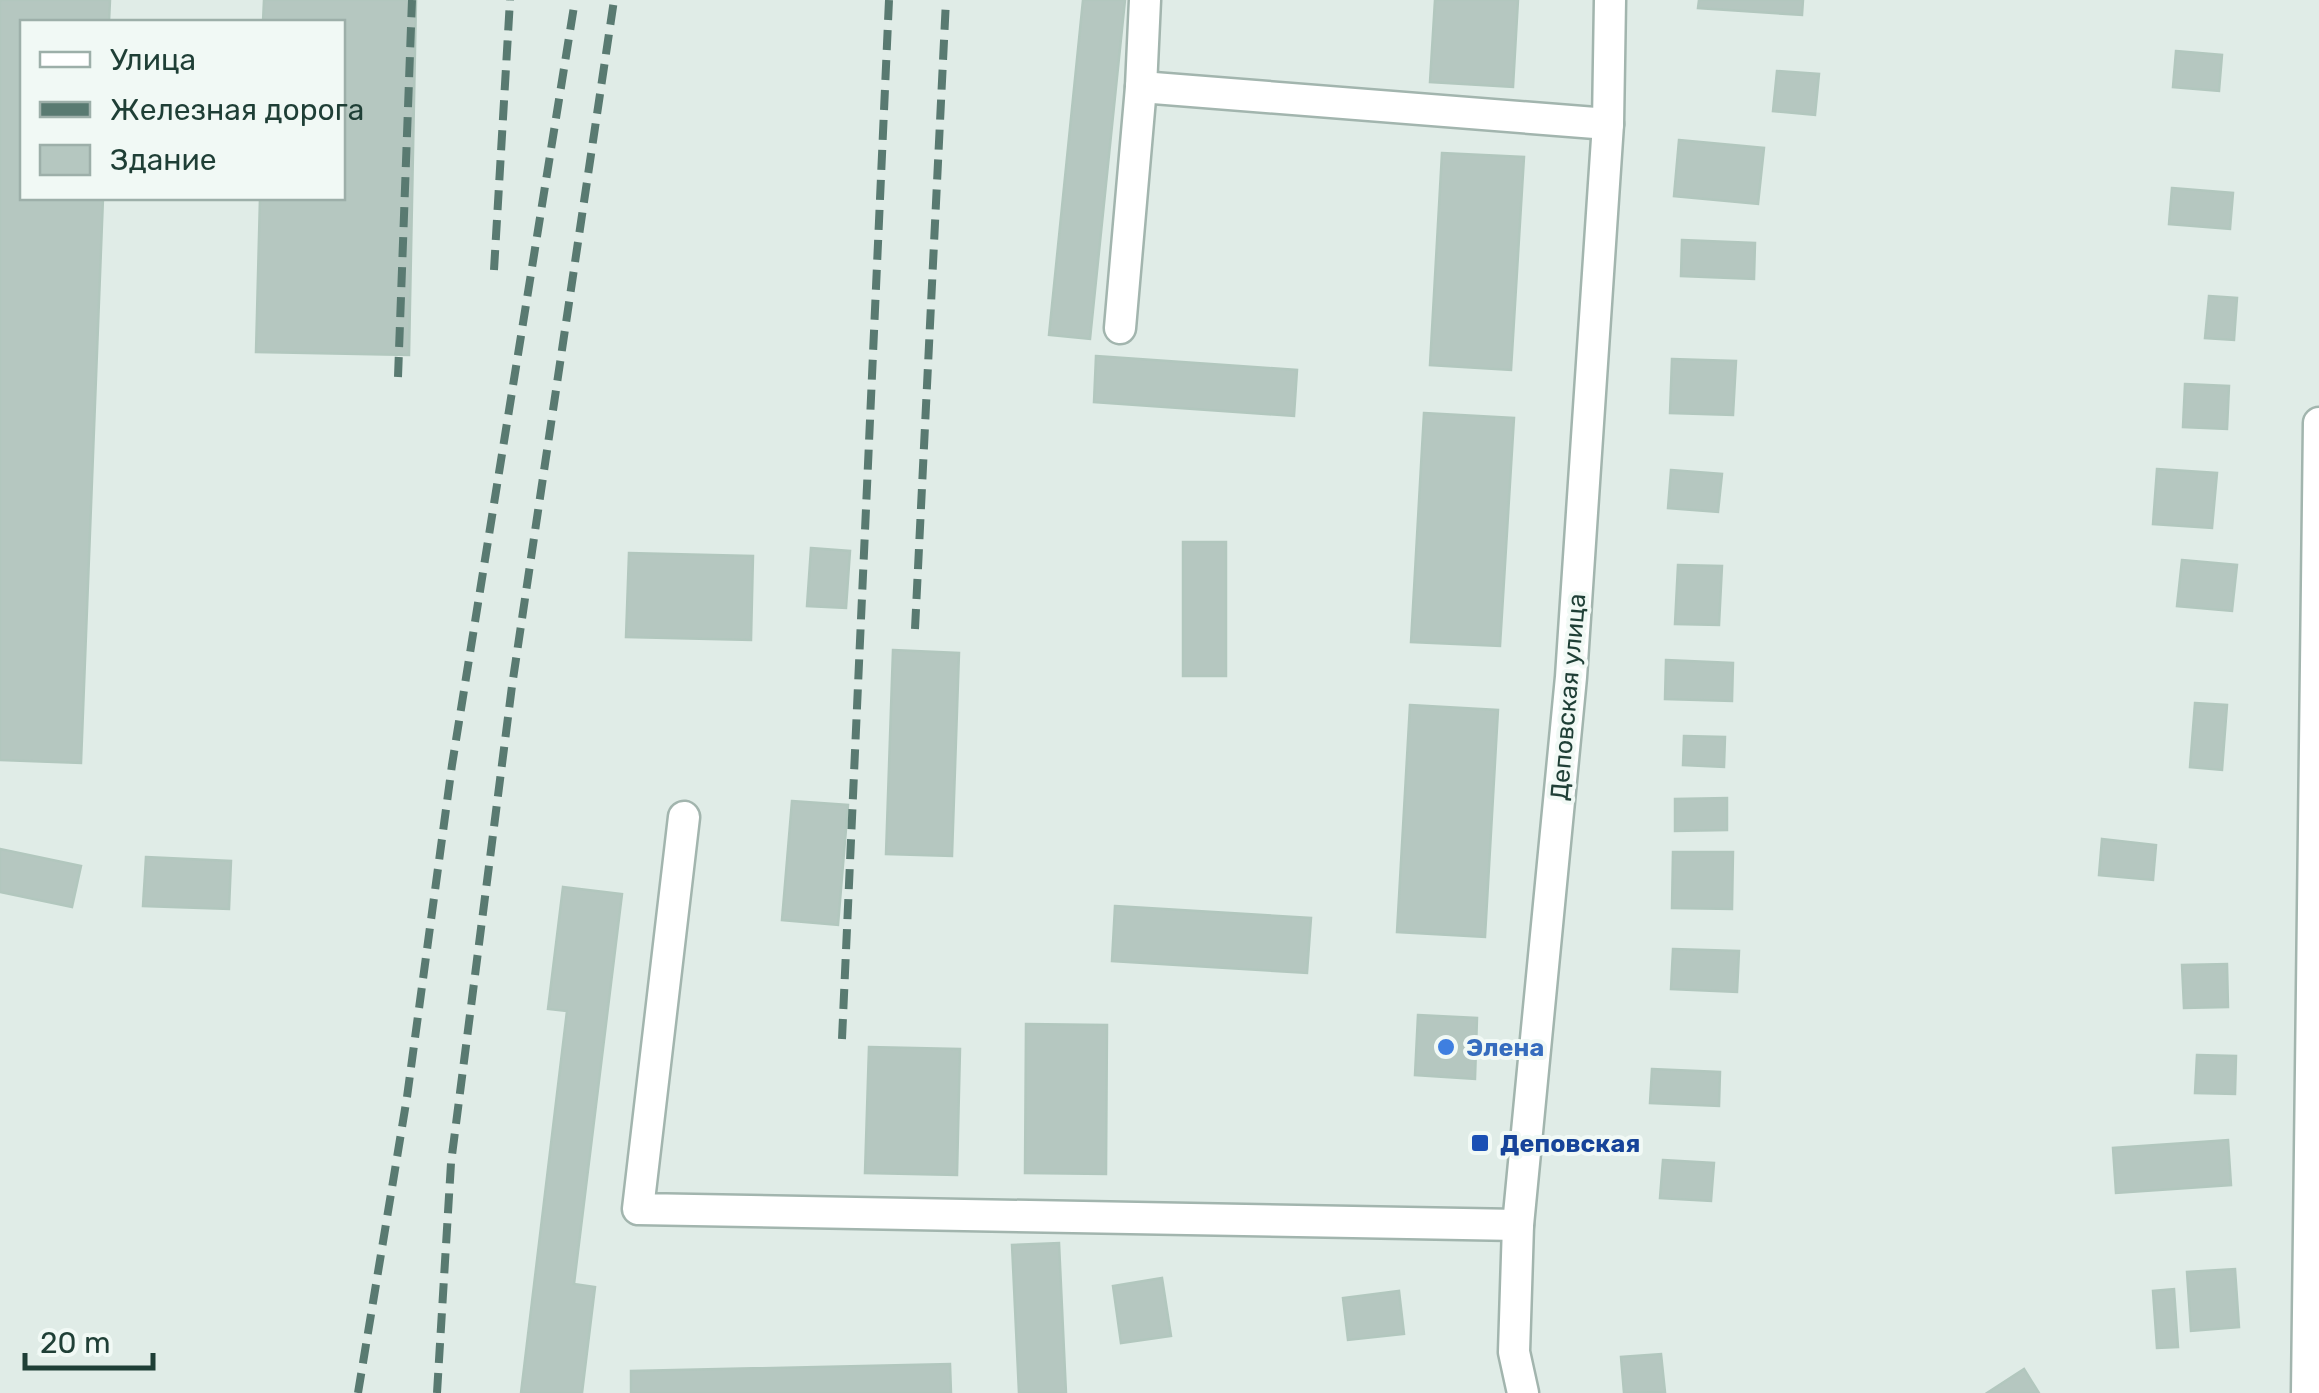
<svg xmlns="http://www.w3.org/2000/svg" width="2319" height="1393" font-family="Rubik,sans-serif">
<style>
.building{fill:#b5c7c0;stroke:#b2c7be;stroke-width:2.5}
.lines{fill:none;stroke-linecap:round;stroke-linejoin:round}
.minor-casing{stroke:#a2b5ae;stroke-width:35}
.minor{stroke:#fff;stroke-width:30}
.rail{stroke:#597a71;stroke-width:8;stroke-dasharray:20 10;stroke-linecap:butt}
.shop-dot{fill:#3f7fe0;stroke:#f1f9f5;stroke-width:4}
.transit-dot{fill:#1a4fb4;stroke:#f1f9f5;stroke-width:4}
.labels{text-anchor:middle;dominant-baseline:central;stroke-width:8;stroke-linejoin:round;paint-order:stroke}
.street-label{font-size:25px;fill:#1f3f36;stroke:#f1f9f5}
.shop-label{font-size:25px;font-weight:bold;fill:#366cbe;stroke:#f1f9f5;text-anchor:start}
.transit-label{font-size:25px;font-weight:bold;fill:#164399;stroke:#f1f9f5;text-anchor:start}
</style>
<rect width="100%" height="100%" fill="#e0ece7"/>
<g class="building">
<path d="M0,0h110l-1,22h-87v176h81l-22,565 -81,-3z"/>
<path d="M264,0h152l-7,355 -153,-3 4,-154h82v-176h-79z"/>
<path d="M1083,0h42l-35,339 -41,-4z"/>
<path d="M1435,0h83l-5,87 -83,-5z"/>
<path d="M1699,0h104l-1,15 -104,-7z"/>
<path d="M2176,51l46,4 -3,36 -46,-4z"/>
<path d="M1777,71l42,3 -4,41 -42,-4z"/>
<path d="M1679,140l85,8 -6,56 -84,-8z"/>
<path d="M1442,153l82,4 -13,213 -81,-5z"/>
<path d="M2172,188l61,5 -3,36 -61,-5z"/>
<path d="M1682,240l73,3 -1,36 -73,-3z"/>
<path d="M2209,296l28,2 -3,42 -29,-2z"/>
<path d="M1096,356l201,14 -3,46 -200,-14z"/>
<path d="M1672,359l64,2 -3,54 -63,-2z"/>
<path d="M2185,384l44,2 -2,43 -44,-2z"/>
<path d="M1424,413l90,5 -14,228 -89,-4z"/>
<path d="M2157,469l60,4 -5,55 -59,-4z"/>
<path d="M1671,470l51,4 -4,38 -50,-4z"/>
<rect x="1183" y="542" width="43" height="134"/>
<path d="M811,548l39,3 -4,57 -39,-2z"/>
<path d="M629,553l124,3 -2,84 -125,-3z"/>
<path d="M2182,560l55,5 -5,46 -55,-5z"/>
<path d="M1678,565l44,1 -3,59 -44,-1z"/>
<path d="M893,650l66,3 -7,203 -66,-2z"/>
<path d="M1666,660l67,3 -1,38 -67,-2z"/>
<path d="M2195,703l32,2 -5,65 -32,-3z"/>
<path d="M1410,705l88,5 -13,227 -88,-5z"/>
<path d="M1684,736l41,1 -1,30 -41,-2z"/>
<path d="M1727,798v32l-52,1v-32z"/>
<path d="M792,801l56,4 -10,120 -56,-5z"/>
<path d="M2102,839l54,6 -3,35 -54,-5z"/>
<path d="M0,849l81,17 -9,41 -72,-15z"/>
<path d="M1673,852h60l-1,57 -60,-1z"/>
<path d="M146,857l85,4 -2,48 -86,-3z"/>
<path d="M563,887l59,7 -48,390 21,3 -13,106h-61l46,-382 -19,-2z"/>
<path d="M1115,906l196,12 -4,55 -195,-12z"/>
<path d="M1673,949l66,2 -2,41 -66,-3z"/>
<path d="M2227,964l1,43 -44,1 -2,-43z"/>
<path d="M1418,1015l59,3 -2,61 -60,-4z"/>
<path d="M1026,1024l81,1 -1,149 -81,-1z"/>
<path d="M869,1047l91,2 -3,126 -92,-2z"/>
<path d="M2197,1055l39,1 -1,38 -40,-1z"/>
<path d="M1652,1069l68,3 -1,34 -69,-3z"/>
<path d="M2228,1140l3,45 -115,8 -3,-45z"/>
<path d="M1663,1160l51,3 -3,38 -51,-3z"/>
<path d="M1059,1243l7,150h-47l-7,-148z"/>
<path d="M2235,1269l4,58 -48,4 -4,-59z"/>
<path d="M1162,1278l9,58 -50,7 -8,-57z"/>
<path d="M2174,1289l4,58 -21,1 -4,-57z"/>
<path d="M1399,1291l5,43 -56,6 -5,-42z"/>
<path d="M1661,1354l4,38 -41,1 -3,-36z"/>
<path d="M950,1364l1,29h-320v-22z"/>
<path d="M2024,1369l15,24h-52z"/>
</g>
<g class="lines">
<defs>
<g id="minor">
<path d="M1141,87l467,37"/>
<path d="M1120,328l21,-241 4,-87"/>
<path d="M684,817l-46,392 880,16"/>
<path d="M1523,1393l-9,-41 4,-127 53,-548 37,-553 2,-124"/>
<path d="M2307,1393l12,-970"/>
</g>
</defs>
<use href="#minor" class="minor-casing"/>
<use href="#minor" class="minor"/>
<g class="rail">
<path d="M494,270l16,-270"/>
<path d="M398,377l14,-377"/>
<path d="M915,629l31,-629"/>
<path d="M842,1039l47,-1039"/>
<path d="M358,1393l49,-296 45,-332 123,-765"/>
<path d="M437,1393l14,-230 61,-477 102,-686"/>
</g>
</g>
<circle class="shop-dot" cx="1446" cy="1047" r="10"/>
<rect class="transit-dot" x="1470" y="1133" width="20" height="20" rx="5"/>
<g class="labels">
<g class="street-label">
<text transform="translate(1568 697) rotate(-85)">Деповская улица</text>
</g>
<g class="shop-label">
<text x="1466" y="1047">Элена</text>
</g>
<g class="transit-label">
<text x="1500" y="1143">Деповская</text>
</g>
</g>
<rect x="20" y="20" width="325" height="180" fill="#f1f9f5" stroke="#9dafa9" stroke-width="2.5"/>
<rect x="40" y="52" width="50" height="15" fill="#ffffff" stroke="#9dafa9" stroke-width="2.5"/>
<text x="110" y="70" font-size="30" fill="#1f3f36">Улица</text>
<rect x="40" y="102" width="50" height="15" fill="#597a71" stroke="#9dafa9" stroke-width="2.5"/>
<text x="110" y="120" font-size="30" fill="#1f3f36">Железная дорога</text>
<rect x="40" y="145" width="50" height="30" fill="#b5c7c0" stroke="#9dafa9" stroke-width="2.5"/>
<text x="110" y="170" font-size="30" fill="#1f3f36">Здание</text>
<path d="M25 1353v15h128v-15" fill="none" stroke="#1f3f36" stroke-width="5"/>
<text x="40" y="1353" font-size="30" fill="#1f3f36" stroke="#f1f9f5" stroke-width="8" paint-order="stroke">20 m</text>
</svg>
